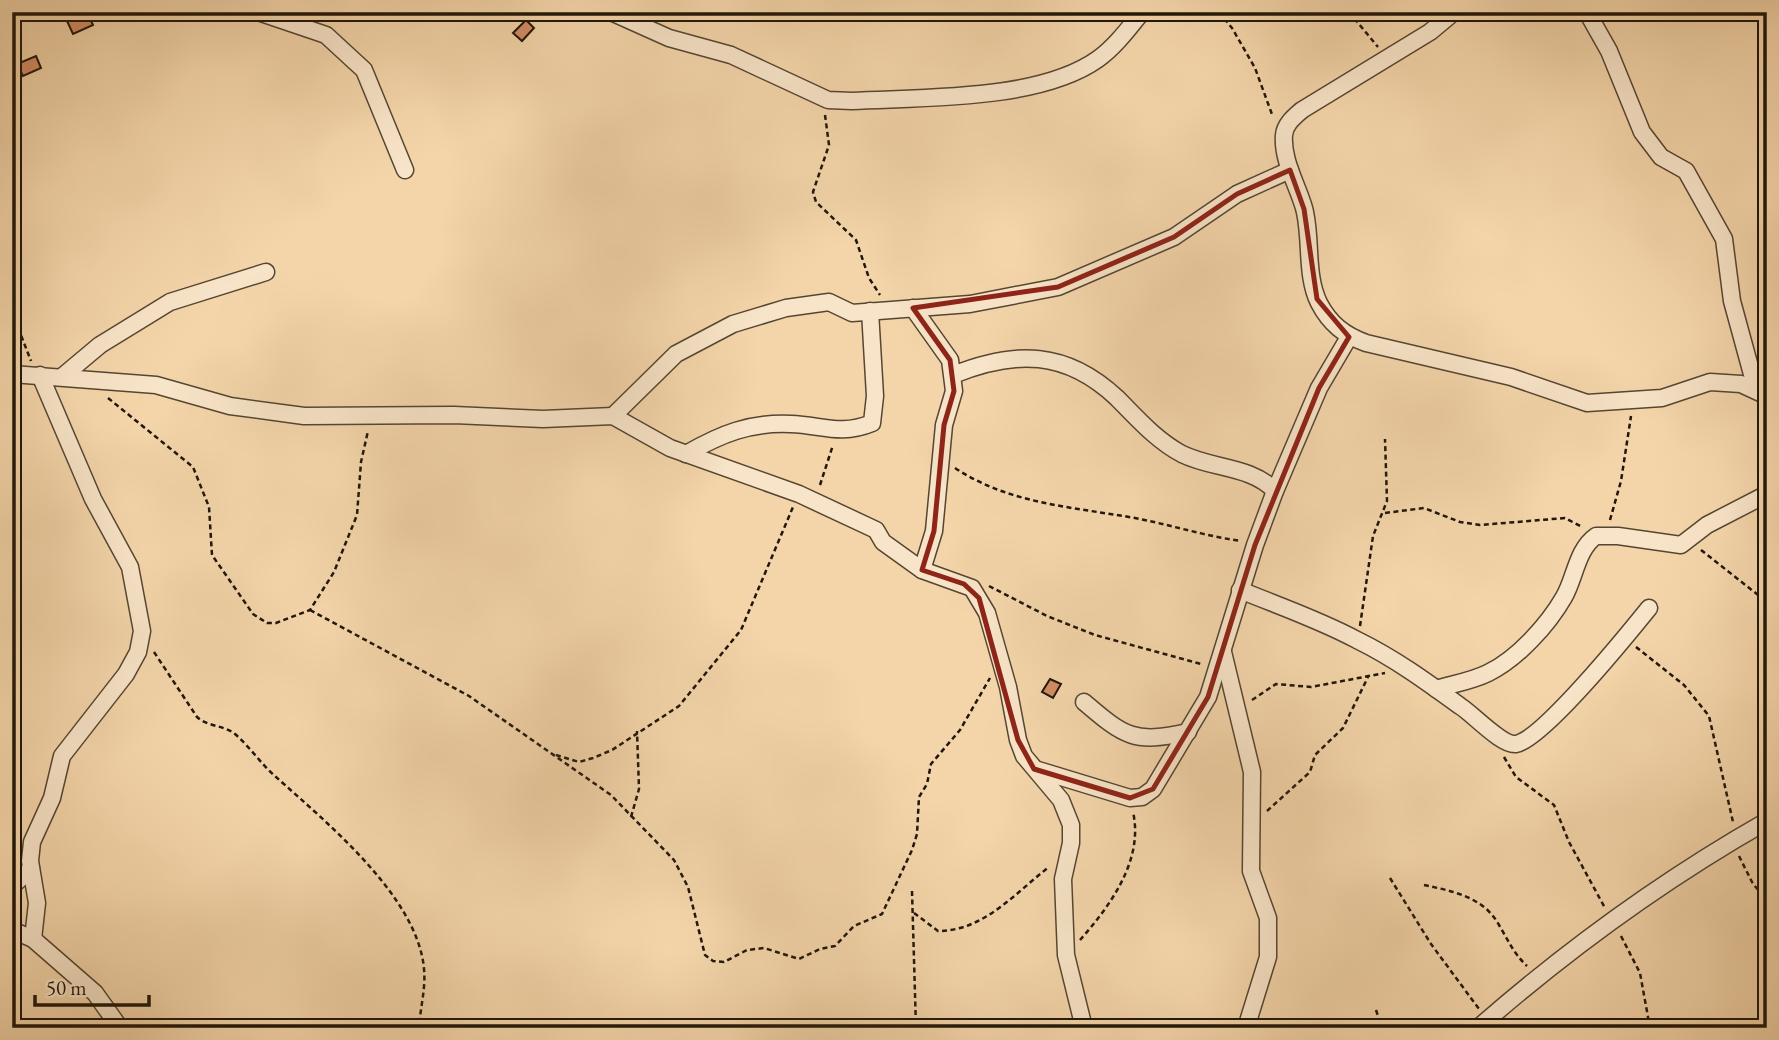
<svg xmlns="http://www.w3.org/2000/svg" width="1779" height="1040" font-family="'EB Garamond',serif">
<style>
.building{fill:#d48e65;stroke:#20160a;stroke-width:2}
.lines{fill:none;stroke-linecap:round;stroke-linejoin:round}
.street-casing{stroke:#554632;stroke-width:19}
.path{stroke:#20160a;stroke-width:2.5;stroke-dasharray:5 3.5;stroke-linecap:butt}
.street{stroke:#f8e4c8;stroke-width:16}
.marked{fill:none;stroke:#8f2418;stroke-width:5;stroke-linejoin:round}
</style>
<rect width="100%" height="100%" fill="#f4d5aa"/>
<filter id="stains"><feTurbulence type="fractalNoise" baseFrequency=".00286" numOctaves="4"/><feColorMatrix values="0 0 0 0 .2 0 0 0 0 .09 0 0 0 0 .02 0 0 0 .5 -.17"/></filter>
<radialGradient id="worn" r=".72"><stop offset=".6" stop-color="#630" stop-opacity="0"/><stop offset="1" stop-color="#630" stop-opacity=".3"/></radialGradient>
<g class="building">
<path d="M87,12l6,13 -20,9 -6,-13z"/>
<path d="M526,20l8,8 -12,13 -9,-8z"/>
<path d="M36,56l5,12 -18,8 -6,-12z"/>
<path d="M1050,679l11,5 -8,14 -11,-6z"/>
</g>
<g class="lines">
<defs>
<g id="street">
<path d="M258,12l68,23 38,35 41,100"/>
<path d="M611,12l58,26 62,17 97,45 24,1c71,-4 187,0 246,-42 17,-12 31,-31 44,-47"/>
<path d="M1454,12l-24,20 -128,78c-8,7 -17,14 -18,25 -2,25 13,49 20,73 8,29 1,67 15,95 11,21 25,32 47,40l145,34 76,26 75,-5 48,-16 31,2 26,12"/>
<path d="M1587,12l22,39 33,81 19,25 25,14 38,68 8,62 24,88"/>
<path d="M913,308l37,52 4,31 -10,34 -10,106 -12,39"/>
<path d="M12,374l144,11 74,21 74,10 150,-1 89,4 70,-3 57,32 129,46 77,36 7,12 39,28 50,18 15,25 21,74 10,53 6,16 37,44 10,25v18l-8,36 3,76 18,73"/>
<path d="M953,375c62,-25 113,-25 164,23 21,21 39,42 65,56 30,15 70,12 93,37"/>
<path d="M63,376l37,-31 70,-43 96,-30"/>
<path d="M613,416l63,-62 57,-30 53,-16 43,-6 23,11 118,-9 88,-17 116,-50 63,-43 53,-24"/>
<path d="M686,454c35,-20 64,-32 105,-30 31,1 49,12 81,-1l3,-27 -5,-85"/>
<path d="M1240,590c39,16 80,30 117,50 37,18 70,42 103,66 13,8 42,40 56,38 27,-5 112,-110 133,-136"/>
<path d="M1223,652l29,120 -1,99 17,47v39l-22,71"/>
<path d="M1436,689c17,-5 36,-8 52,-16 29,-14 60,-48 76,-76 11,-19 13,-48 32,-61h22l63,9 26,-20 60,-31"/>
<path d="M1084,702c41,35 50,42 104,30"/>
<path d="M1038,770l92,28 12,-1 11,-8 55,-92 47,-152 20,-54 44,-103 30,-51"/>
<path d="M12,886l19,-17"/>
<path d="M12,930l21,9 62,54 25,35"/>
<path d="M33,939l4,-36 -7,-42 2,-19 20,-44 10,-42 64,-82 12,-22 4,-21 -12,-64 -37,-68 -53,-124"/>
<path d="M1478,1028c89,-78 187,-149 289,-207"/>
</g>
</defs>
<use href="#street" class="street-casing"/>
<g class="path">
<path d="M1219,12l13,16 23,40 18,49"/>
<path d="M1349,12l29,35"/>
<path d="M825,115l4,30 -16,47 3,10 40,38 13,38 11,17"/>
<path d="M12,312l19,49"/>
<path d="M108,398l85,69 16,40 3,48 41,59 14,9h9l34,-13 24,-38 23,-57 4,-53 7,-31"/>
<path d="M955,468c54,36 118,39 180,50 36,7 70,18 106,23"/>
<path d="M820,485l13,-40"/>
<path d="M1385,513l39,-5 36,14 20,3 85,-7 17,9"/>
<path d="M1610,520l11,-39 10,-65"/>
<path d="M1701,550l66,52"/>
<path d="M989,586l58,30 48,19 106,29"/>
<path d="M310,610l159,86 142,99 63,65 14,27 17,68 8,6 11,1 23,-12 17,-2 35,11 21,-10 15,-3 19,-20 28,-12 30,-64 5,-16 2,-37 8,-13 4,-20 29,-34 30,-52"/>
<path d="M1360,626l13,-90 14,-35 -2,-62"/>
<path d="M1636,647l48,38 25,31 24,106"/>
<path d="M154,652l43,65c11,10 27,8 38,17 15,13 26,30 41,43 50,45 142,120 148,192 2,19 -4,40 -5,59"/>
<path d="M1252,700l24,-16 35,3 74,-14"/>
<path d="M556,755l23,7 14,-4 19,-8 67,-44 62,-76 52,-123"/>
<path d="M1504,757l12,20 38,28 15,37 36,66"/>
<path d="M1267,811l43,-39 5,-17 28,-27 25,-51"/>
<path d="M631,817l8,-28 -2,-58"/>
<path d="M1739,856l14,28 14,16"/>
<path d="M1390,878l41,66 48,65"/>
<path d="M1424,885c28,6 60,12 75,40 9,15 15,29 28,41"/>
<path d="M912,891l4,137"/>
<path d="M914,913l24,18c46,0 77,-38 111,-64"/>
<path d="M1621,936l19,37 10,55"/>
<path d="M1080,940c30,-34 64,-80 53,-128"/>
<path d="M1376,1010l6,18"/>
</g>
<use href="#street" class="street"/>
</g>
<path class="marked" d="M1290,170l14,39 13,90 32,38 -30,51 -64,157 -47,152 -55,92 -23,9 -96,-29 -16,-29 -39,-142 -15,-14 -42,-14 12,-39 10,-106 10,-34 -4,-31 -37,-52 145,-21 116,-50 63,-43z"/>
<rect width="1779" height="1040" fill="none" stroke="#f4d5aa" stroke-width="42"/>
<rect x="14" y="14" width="1751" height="1012" fill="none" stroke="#20160a" stroke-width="3.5"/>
<rect x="21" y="21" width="1737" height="998" fill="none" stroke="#20160a" stroke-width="2"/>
<path d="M35 995v10h114v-10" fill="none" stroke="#20160a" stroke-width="3.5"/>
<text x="46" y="995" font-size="21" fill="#20160a" stroke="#f8e4c8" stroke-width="5" paint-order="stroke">50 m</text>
<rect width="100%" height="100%" filter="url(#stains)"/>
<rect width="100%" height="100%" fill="url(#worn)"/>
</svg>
